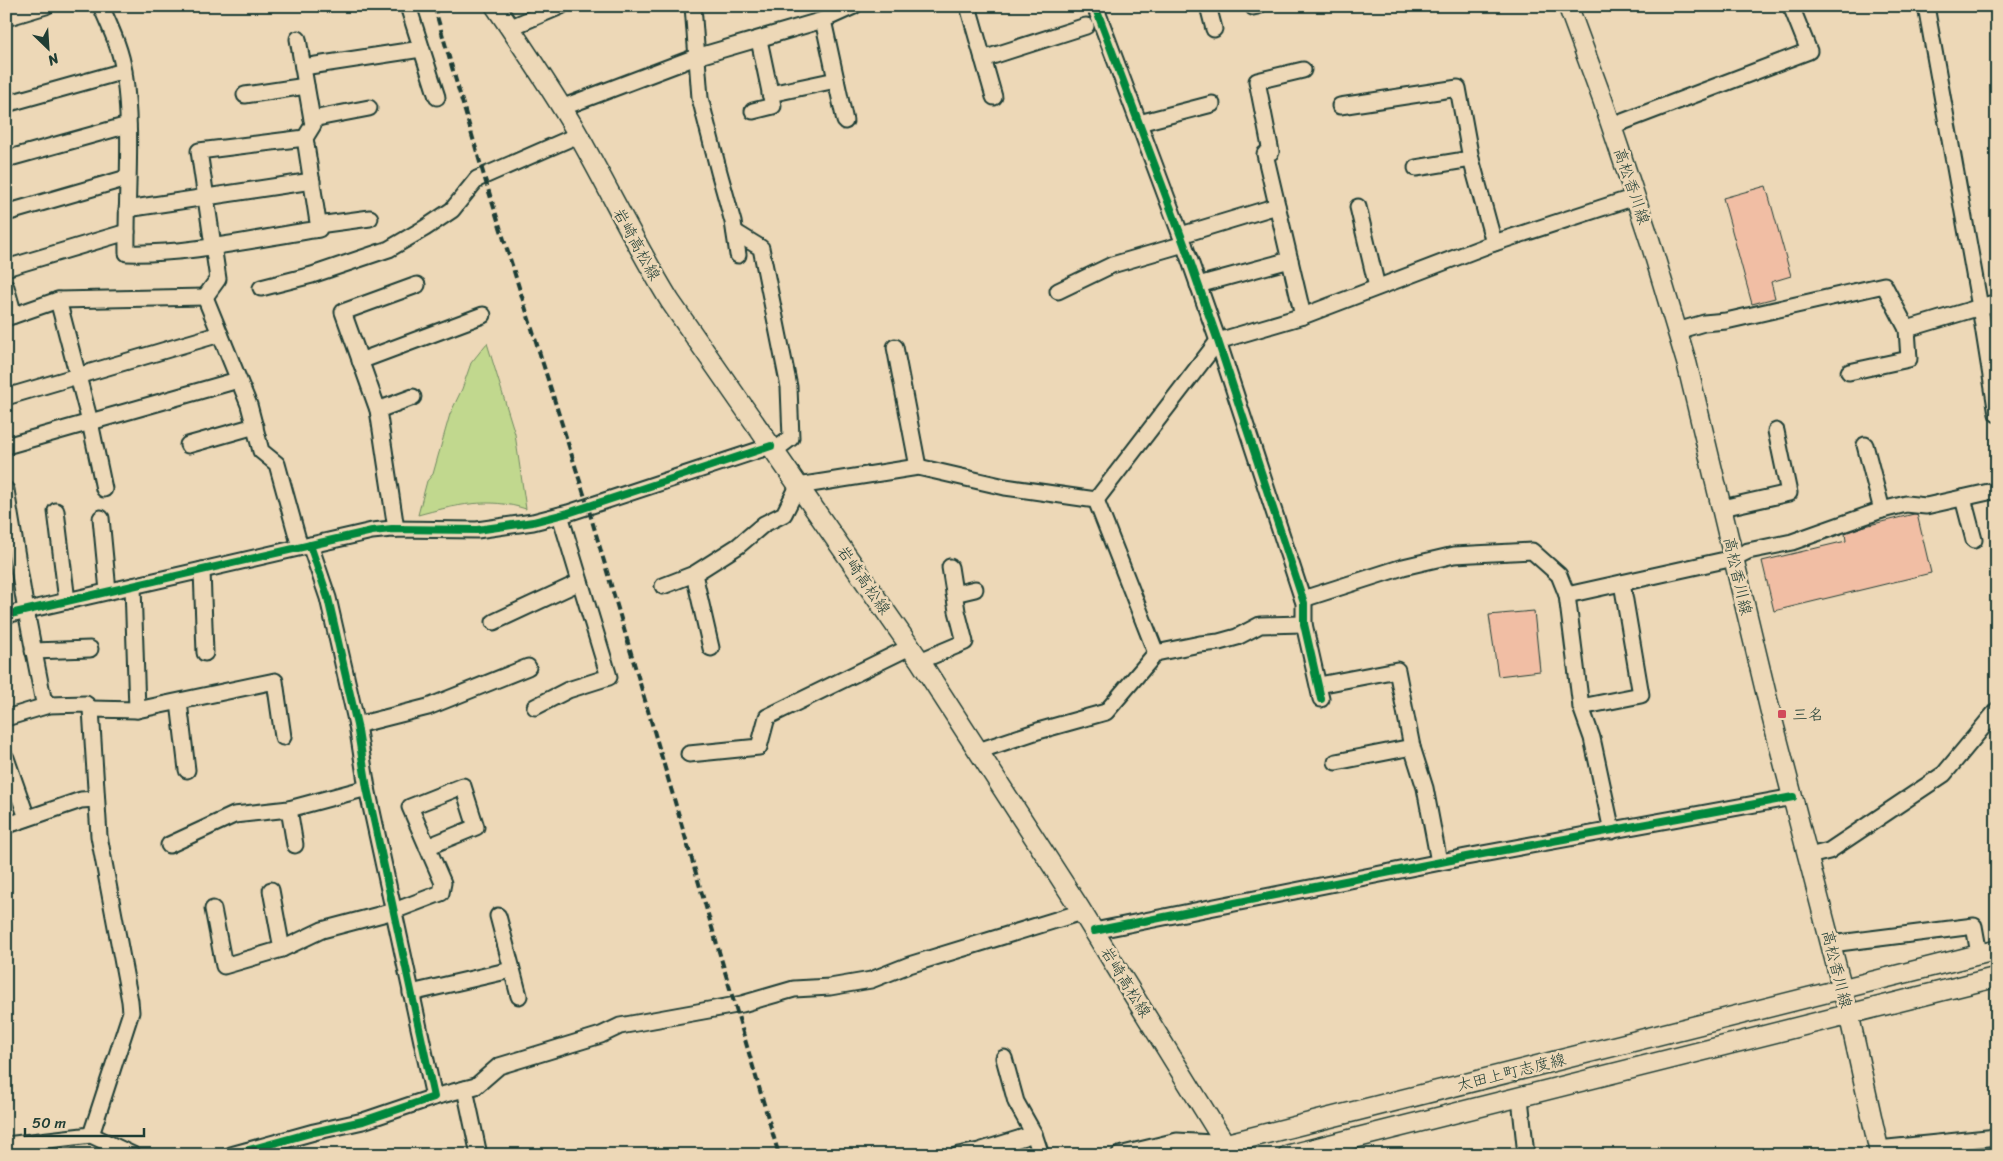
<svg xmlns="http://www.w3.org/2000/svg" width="2003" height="1161" font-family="Sriracha,'Klee One',sans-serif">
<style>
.green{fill:#c1d88e;stroke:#708a61}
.building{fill:#f1bea4;stroke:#1f3d34}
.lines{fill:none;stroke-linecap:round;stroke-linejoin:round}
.minor-casing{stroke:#1f3d34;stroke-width:19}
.major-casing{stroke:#1f3d34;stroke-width:22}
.minor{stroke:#edd8b7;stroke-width:15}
.major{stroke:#edd8b7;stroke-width:19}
.rail{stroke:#1f3d34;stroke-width:4;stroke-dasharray:8 4;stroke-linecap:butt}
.cycleway-casing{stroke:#edd8b7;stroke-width:11}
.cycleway{stroke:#00873e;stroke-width:8}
.poi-dot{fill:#d1495b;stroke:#edd8b7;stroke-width:2}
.labels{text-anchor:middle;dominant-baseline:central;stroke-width:5;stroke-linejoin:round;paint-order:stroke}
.street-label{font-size:16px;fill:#1f3d34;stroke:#edd8b7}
.poi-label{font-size:16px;fill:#1f3d34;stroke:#edd8b7;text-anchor:start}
</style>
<rect width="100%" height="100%" fill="#edd8b7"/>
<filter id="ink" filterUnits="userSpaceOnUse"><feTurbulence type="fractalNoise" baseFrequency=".02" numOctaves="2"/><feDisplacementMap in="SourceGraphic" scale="10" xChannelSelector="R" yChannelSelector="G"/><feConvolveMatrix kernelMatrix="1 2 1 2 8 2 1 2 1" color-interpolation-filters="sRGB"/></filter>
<g filter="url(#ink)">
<path class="green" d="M487,343l28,91 11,75c-37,-12 -71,-4 -108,6l9,-34 6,-7 17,-60 12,-25 9,-26z"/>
<g class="building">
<path d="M1766,186l25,90 -20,6 4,16 -23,6 -29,-106z"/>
<path d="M1914,514h3l14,59 -157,38 -12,-50 84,-20 -1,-8 20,-7z"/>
<path d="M1534,611l6,60 -42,5 -9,-61z"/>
</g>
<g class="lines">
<defs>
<g id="minor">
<path d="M101,6c9,21 20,43 23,66 9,59 2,121 3,181 60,2 132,-15 192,-24l-14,-91 8,-13 -15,-86"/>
<path d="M408,6l29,91"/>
<path d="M693,6l7,92 19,74 14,50 5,33"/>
<path d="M968,6l26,91"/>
<path d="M1095,6l89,238 34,97 86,262v21l17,75"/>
<path d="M1208,6l6,23"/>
<path d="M1926,6l54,301 17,107"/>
<path d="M1253,7l5,-1"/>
<path d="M6,18l40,-12"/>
<path d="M823,20l22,101"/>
<path d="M509,28l52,-22"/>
<path d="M983,59l103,-33"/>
<path d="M303,67l118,-18"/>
<path d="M770,94l66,-14"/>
<path d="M245,95l61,-9"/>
<path d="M6,104l118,-33"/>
<path d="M1340,106l118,-18 13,71 23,84"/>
<path d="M561,108l135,-51 127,-37 31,-14"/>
<path d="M753,111l20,-5 -14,-66"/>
<path d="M312,119l57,-11"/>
<path d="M1139,123l73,-19"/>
<path d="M1612,126l197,-75 -16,-40 -3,-5"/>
<path d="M6,159l122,-34"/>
<path d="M1416,168l55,-9"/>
<path d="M1358,207l19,80"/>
<path d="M127,209l185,-28"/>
<path d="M6,213l121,-35"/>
<path d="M318,225l52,-7"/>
<path d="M735,232l26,16 28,139 2,51 -17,13"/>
<path d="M1181,235l96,-29"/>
<path d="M6,268l121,-36"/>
<path d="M1198,285l92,-25"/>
<path d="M6,287l8,28"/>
<path d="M261,288l51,-13 77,-26 36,-21 27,-18 25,-31 101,-44"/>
<path d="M1058,291l54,-26 72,-21"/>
<path d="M205,297l44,108 12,46 16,13 23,83"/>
<path d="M205,297l13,-18 -19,-128 106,-13"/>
<path d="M58,300l32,122 14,67"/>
<path d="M1303,316l-38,-162 6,-2 -14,-71 46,-11"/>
<path d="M6,318l52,-18 147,-3"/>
<path d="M1677,331l27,-8 22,-2 158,-36 23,44 90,-27"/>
<path d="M895,347l23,120"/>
<path d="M360,361l123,-46"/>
<path d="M1849,372l60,-13 -2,-30"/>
<path d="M6,397l214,-63"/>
<path d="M378,410l35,-13"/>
<path d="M188,445l67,-19"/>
<path d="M1865,445l17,65"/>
<path d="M6,446l232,-66"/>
<path d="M6,490l20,121 17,87 6,7 37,-1 5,5 8,127 31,165 1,11 -40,123"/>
<path d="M1963,498l11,42"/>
<path d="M1096,500l122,-159 85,-25 191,-73 141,-46"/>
<path d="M1722,508l67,-15 -13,-62"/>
<path d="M56,511l11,90"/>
<path d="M101,518l7,73"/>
<path d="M396,529l-18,-119 -35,-98 74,-27"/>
<path d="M202,570l3,83"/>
<path d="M133,586l4,124"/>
<path d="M663,586l31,-12"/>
<path d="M954,594l21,-5"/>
<path d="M1567,595l167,-37 14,-7 44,-9 90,-32 24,-6 20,2 67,-15"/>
<path d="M1303,599l100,-32 51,-12 78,-4 27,24 8,20 14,112 11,31 20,93"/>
<path d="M6,615l366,-84 20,-2 85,1 56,-8 35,-9 203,-67"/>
<path d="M494,622l86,-40"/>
<path d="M711,648l-17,-74 44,-28 26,-22 20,-10 14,-28 120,-19 87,20 91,13 60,153"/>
<path d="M33,651l57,-2"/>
<path d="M920,661l45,-19 -8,-31 -7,-44"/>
<path d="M1319,685l78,-15 15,77 13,41 14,74"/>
<path d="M179,702l8,68"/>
<path d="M535,707l33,-17 41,-13 -49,-162"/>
<path d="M1581,707l60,-12 -19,-112"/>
<path d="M91,709l46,1 138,-29 8,56"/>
<path d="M6,718l43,-13"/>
<path d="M357,725l71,-18 100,-40"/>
<path d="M978,751l60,-20 68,-19 50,-59 44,-9 19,-2 18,-5 23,-12 44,-1"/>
<path d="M689,754l70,-7 8,-30 143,-70"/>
<path d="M6,758l21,60"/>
<path d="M1336,762l76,-15"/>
<path d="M289,809l6,36"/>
<path d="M8,825l73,-25 15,-1"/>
<path d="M169,845l65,-30 55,-6 78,-21"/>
<path d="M1809,856l20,-5 115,-77 53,-64"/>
<path d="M271,890l11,59"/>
<path d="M213,909l11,57 58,-17 40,-19 72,-19 47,-18 2,-10 -33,-76 53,-21 13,41 -49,20"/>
<path d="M498,916l21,80"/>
<path d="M1094,931l372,-74 327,-60"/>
<path d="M1831,944l143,-18 5,28"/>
<path d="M411,993l100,-23"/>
<path d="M1004,1058l12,44 18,32"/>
<path d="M465,1089l14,66"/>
<path d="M434,1097l42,-11 23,-20 102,-31 19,-9 122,-22 52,-15 36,-2 41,-7 38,-15 173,-53"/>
<path d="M1520,1098l6,57"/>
<path d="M6,1145l85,-10 42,20"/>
<path d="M1878,1149l119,-12"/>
<path d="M231,1155l83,-23 49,-11 71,-24 -67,-309 -10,-63 -29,-127 -18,-53"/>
<path d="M958,1155l21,-4 55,-17 7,21"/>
<path d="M1119,1155l58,-14 36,2"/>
</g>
<g id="major">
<path d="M495,6c28,41 56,82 81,125 32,56 60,115 94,170l250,360 159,246 153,248"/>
<path d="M1568,6l35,95 47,140 37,123 83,346 79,305 31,140"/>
<path d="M1181,1155l816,-205"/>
<path d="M1288,1155l709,-178"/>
</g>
</defs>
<use href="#minor" class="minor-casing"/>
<use href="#major" class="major-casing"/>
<use href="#minor" class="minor"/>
<use href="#major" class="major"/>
<path class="rail" d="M434,6l50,170 104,331 191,648"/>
<defs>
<g id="cycleway">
<path d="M1095,6l89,238 34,97 86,262v21l17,75"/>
<path d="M6,615l366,-84 20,-2 85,1 56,-8 35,-9 203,-67"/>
<path d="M1094,931l372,-74 327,-60"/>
<path d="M231,1155l83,-23 49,-11 71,-24 -67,-309 -10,-63 -29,-127 -18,-53"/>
</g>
</defs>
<use href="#cycleway" class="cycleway-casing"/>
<use href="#cycleway" class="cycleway"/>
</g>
</g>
<rect class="poi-dot" x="1777" y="709" width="10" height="10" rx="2.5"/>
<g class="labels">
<g class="street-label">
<text transform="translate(1632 186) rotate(71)">高松香川線</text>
<text transform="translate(637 244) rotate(61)">岩崎高松線</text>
<text transform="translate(1738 576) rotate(77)">高松香川線</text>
<text transform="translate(864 580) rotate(55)">岩崎高松線</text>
<text transform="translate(1837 969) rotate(76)">高松香川線</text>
<text transform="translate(1126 982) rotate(58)">岩崎高松線</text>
<text transform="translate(1511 1072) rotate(-14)">太田上町志度線</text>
</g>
<g class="poi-label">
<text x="1792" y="714">三名</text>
</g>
</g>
<rect width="2003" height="1161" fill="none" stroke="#edd8b7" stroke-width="25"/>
<rect x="12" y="12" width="1978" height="1136" fill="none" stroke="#1f3d34" stroke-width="2" filter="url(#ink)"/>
<g transform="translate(48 48) rotate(155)" stroke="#edd8b7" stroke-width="4" paint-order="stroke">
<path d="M0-4L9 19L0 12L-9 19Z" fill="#1f3d34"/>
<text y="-8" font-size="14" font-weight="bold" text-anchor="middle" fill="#1f3d34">N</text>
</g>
<path d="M25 1128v8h119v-8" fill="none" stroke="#1f3d34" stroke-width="2.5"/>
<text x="32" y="1128" font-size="15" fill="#1f3d34" stroke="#edd8b7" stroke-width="4" paint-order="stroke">50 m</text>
</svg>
